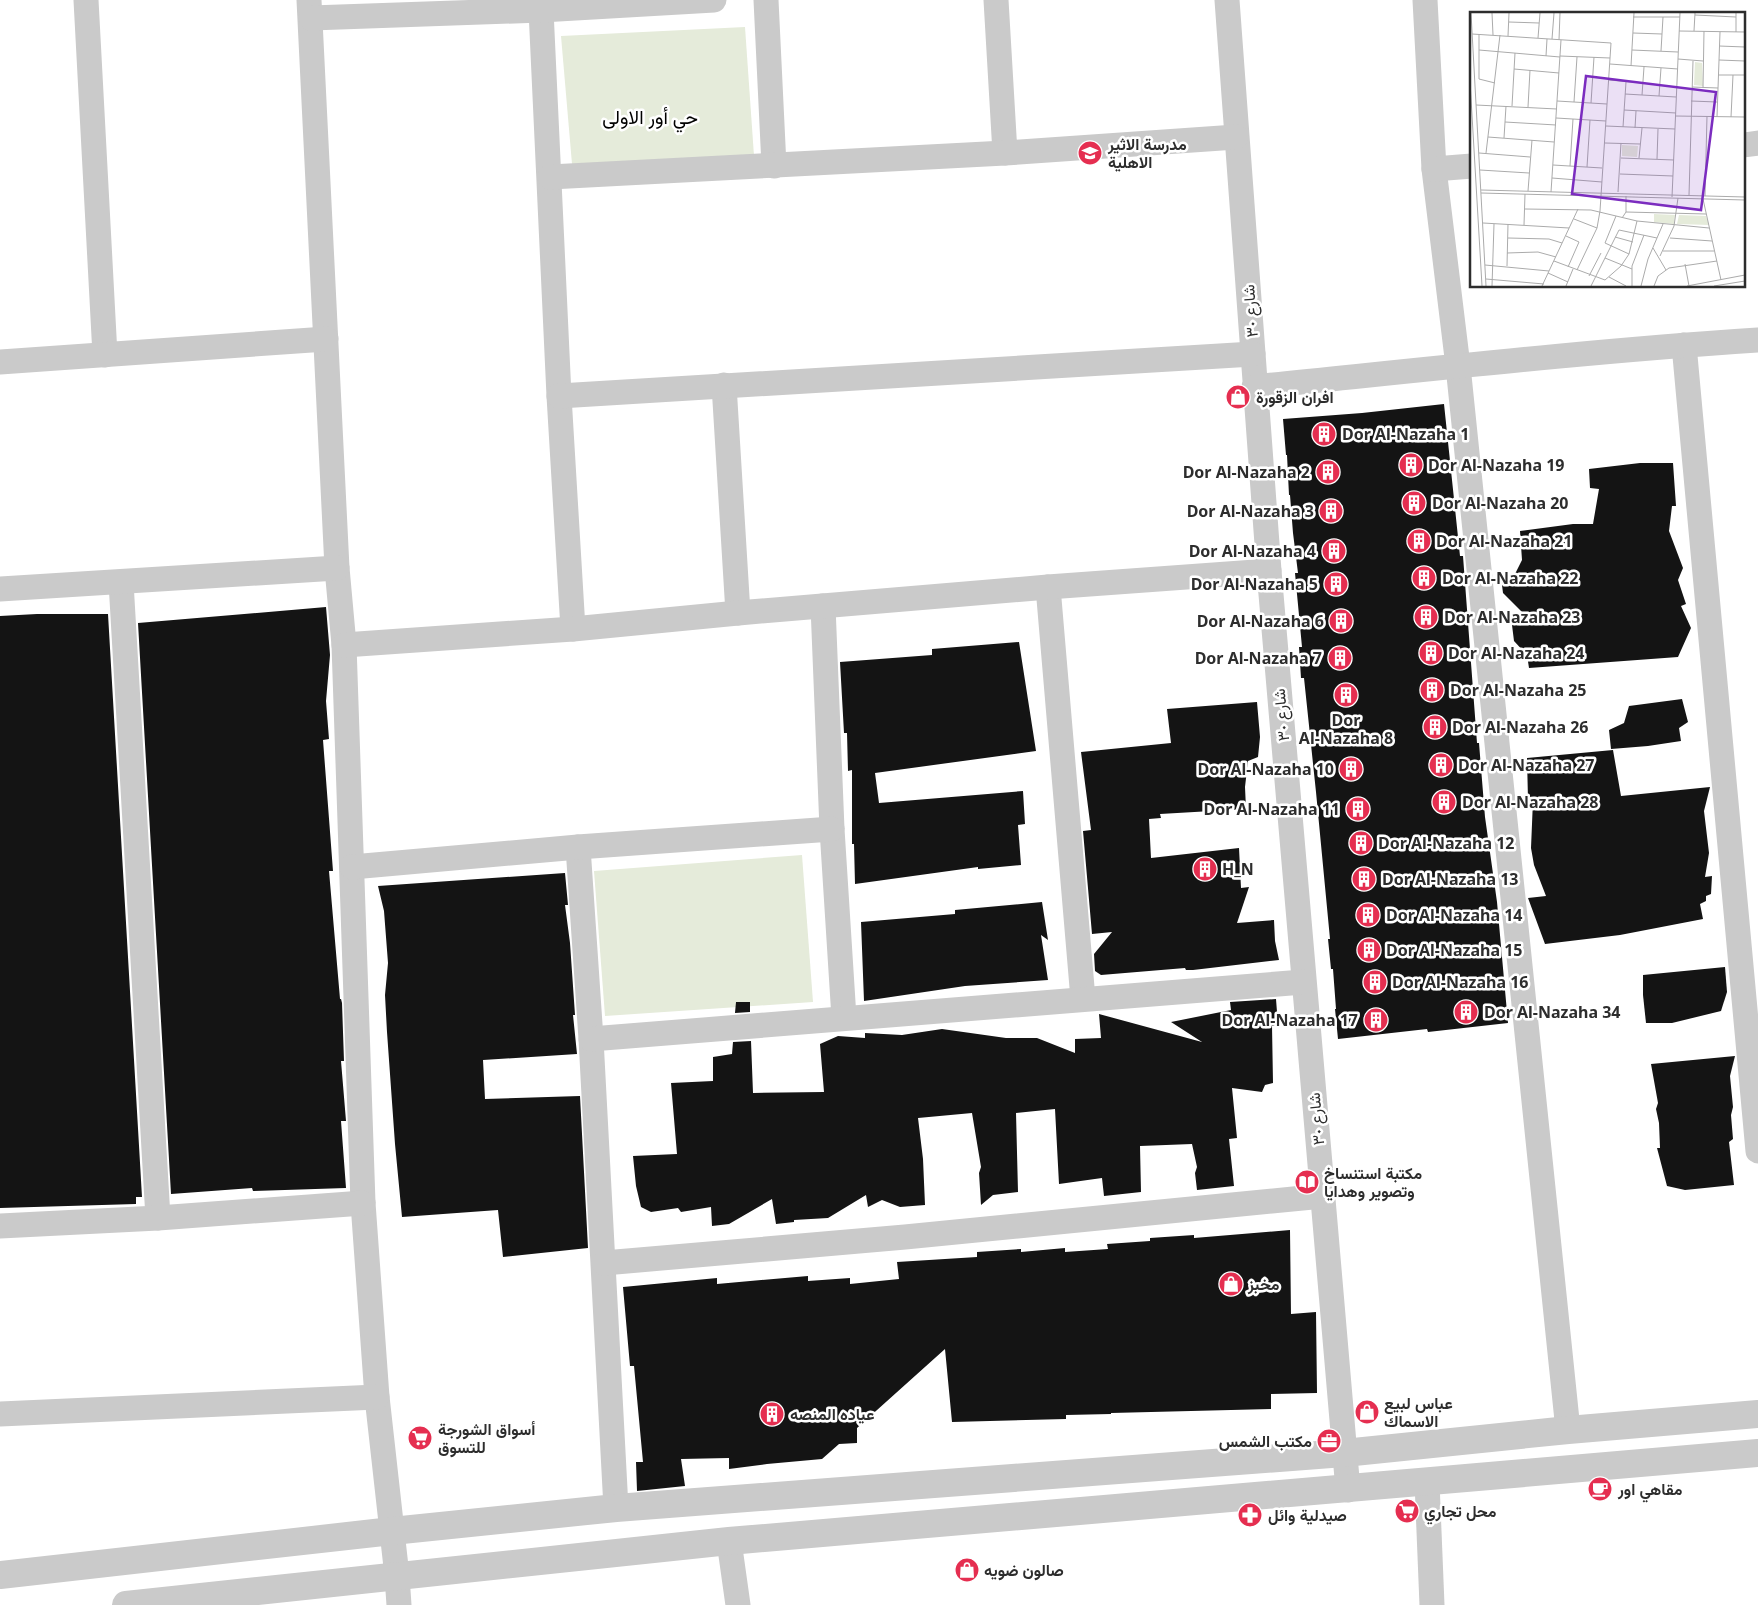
<svg xmlns="http://www.w3.org/2000/svg" width="1758" height="1605" font-family="'Noto Sans',Vazirmatn,sans-serif">
<style>
.green{fill:#e5ebda}
.building{fill:#141414}
.lines{fill:none;stroke-linecap:round;stroke-linejoin:round}
.minor{stroke:#cacaca;stroke-width:25}
.tertiary{stroke:#cacaca;stroke-width:28}
.labels{text-anchor:middle;dominant-baseline:central;stroke-width:5;stroke-linejoin:round;paint-order:stroke}
.poi-label{font-size:16px;font-weight:bold;fill:#2d2d2d;stroke:#fff;text-anchor:start}
.street-label{font-size:16px;fill:#2d2d2d;stroke:#fff}
.quarter-label{font-size:19px;fill:#000;stroke:#fff}
.inset-road{fill:none;stroke:#ababab;stroke-width:1}
.view{fill:#7b2cbf;fill-opacity:0.15;stroke:#7b2cbf;stroke-width:2.5}
.inset-edge{fill:none;stroke:#2d2d2d;stroke-width:2.5}
</style>
<rect width="100%" height="100%" fill="#fff"/>
<g class="green">
<path d="M745,27l9,129 -182,8 -11,-128z"/>
<path d="M802,855l11,147 -208,14 -11,-145z"/>
</g>
<g class="building">
<path d="M1444,404l16,152h3l14,187h2l6,74 12,85 11,121 -80,9 -1,-3 -89,10 -3,-30h1l-3,-40h-2l-3,-30h2l-14,-147 -12,-114h-3l-2,-31h3l-7,-74h3l-5,-40 -3,-38h-1l-2,-40h-1l-3,-36 79,-6z"/>
<path d="M1640,463h33l3,43h-4l-3,25 14,37 -5,12 8,24 -5,2 10,22 -13,29 -149,11 -2,-13 -13,-14 -2,-16 21,-2 -30,-30 -2,-16 13,-1 8,-16 -2,-29 53,-7h20l6,-35 -9,-1 -1,-19z"/>
<path d="M326,607l4,48 -4,46 3,38 -6,1 10,131h-4l11,128h1l1,4 2,58h-3l5,60h-5l5,67 -93,3 -1,-3 -81,6 -33,-571z"/>
<path d="M37,614h71l34,583h-6v7l-136,4v-592z"/>
<path d="M1019,642l17,109 -161,22 4,30 144,-12 2,33 -7,1 3,40 -43,4v-2l-123,17 -1,-40h-2v-74l-4,1 -1,-38h-3l-4,-71 92,-7v-6z"/>
<path d="M1682,699l6,23 -9,6 2,13 -33,5 -37,3 -2,-19 15,-7 5,-17z"/>
<path d="M1257,702l3,35 -2,20 -10,4 -3,26 1,22 -86,5 1,4 -12,1 2,39 88,-10 2,40 8,-1 -12,36 37,-3 1,21 4,19 -86,10h-7l-1,-2 -84,7 -6,-4 -1,-17 18,-22 -20,2 -9,-103 8,-1 -10,-78 90,-9 -4,-34z"/>
<path d="M1613,750l8,46 89,-9 -6,24 5,42 -4,24 7,-1 -1,18 -5,2v5l-6,3 3,15 -83,16 -75,9 -17,-46 18,-2 -12,-31 -3,-17 2,-48h-5l-1,-42z"/>
<path d="M565,873l3,32h-3l5,38 5,72h-2l4,39 -94,6 2,39 95,-3 8,152 -85,9 -5,-47 -96,7 -7,-73 -8,-112 -2,-37 3,-32 -4,-52 -6,-25z"/>
<path d="M1042,902l6,38 -7,-5 7,45 -83,6 -101,15 -3,-79 94,-8v-4z"/>
<path d="M1725,967l2,25 -6,19 -49,12h-26l-3,-28v-20z"/>
<path d="M1276,999l2,26 -6,1 1,57 -8,2 -3,7 -30,-4 5,50 -8,1 5,47 -37,4 -2,-17 2,-6 -5,-23 -52,2 1,46 -37,4 -2,-18 -43,6 -4,-75 -39,4 2,79 -25,3 -12,10 -2,-32 2,-6 -9,-54 -54,5 5,41 2,46 -25,2 -18,-7 -14,7 -2,-12 -38,23 -34,2v2l-18,2 -4,-25 -43,25 -17,2 -1,-19 -30,5 -3,-4 -27,4 -10,-5 -5,-21 -3,-30 44,-2 -6,-71 42,-2v-24l19,-3 1,-12 18,-1 2,52 71,-1 -4,-48 18,-8 27,2v-5l37,2 40,-6 64,9h31l38,15v-14l26,-1 -2,-24 103,28 -31,-20 60,-12 -1,-8z"/>
<path d="M736,1002h14v10l-15,1z"/>
<path d="M1735,1056l-5,20 3,31 -2,8 2,24 -4,3 5,43 -49,5 -18,-4 -10,-38h3l-1,-25 -3,-14 2,-6 -7,-39z"/>
<path d="M1290,1230l1,84 25,-2 1,81 -46,1v15l-160,4v1l-45,1v4l-114,3 -7,-73 -88,79v15l-18,1 -17,15 -55,5 -38,5v-11l-48,1 4,27 -48,5 -1,-29h7l-9,-96h-4l-7,-79 94,-9v6l91,-8v5l42,-3v6l49,-5 -2,-17 80,-5v-5l44,-3v3l44,-4v4l43,-3 -1,-5 43,-3v-3l44,-3v3z"/>
</g>
<g class="lines">
<g class="minor">
<path d="M86,0l19,355"/>
<path d="M309,0l28,568 7,77 19,558 14,194 20,179 2,29"/>
<path d="M766,0l8,166"/>
<path d="M996,0l9,153"/>
<path d="M1227,0l42,571 79,919"/>
<path d="M1425,0l9,169 24,197 110,1064"/>
<path d="M541,10l18,386 14,233"/>
<path d="M311,18l230,-8 173,-10"/>
<path d="M1744,145l14,-2"/>
<path d="M1434,169l38,-3"/>
<path d="M550,177l455,-24 231,-16"/>
<path d="M1684,345l74,806"/>
<path d="M0,362l326,-23"/>
<path d="M724,385l14,228"/>
<path d="M1254,387c168,-17 336,-36 504,-47"/>
<path d="M559,396l694,-42"/>
<path d="M121,582l37,636"/>
<path d="M1048,587l35,412"/>
<path d="M0,589l337,-21"/>
<path d="M823,606l9,223 12,189"/>
<path d="M344,645l229,-16 165,-16 310,-26 221,-16"/>
<path d="M578,847l13,192 25,469"/>
<path d="M352,867l226,-20 254,-18"/>
<path d="M591,1039l712,-57"/>
<path d="M0,1226l158,-8 205,-15"/>
<path d="M604,1263l301,-26 418,-41"/>
<path d="M0,1414l377,-17"/>
<path d="M1427,1482l5,123"/>
<path d="M729,1541l9,64"/>
</g>
<g class="tertiary">
<path d="M0,1575l392,-44 224,-23 728,-55 224,-23 190,-16"/>
<path d="M126,1605l603,-64 1029,-88"/>
</g>
</g>
<defs>
<symbol id="school-disc" viewBox="-11 -11 22 22"><circle r="9.5" fill="#e52e50" stroke="#fff"/><path d="M0-5L7-2L0 1L-7-2ZM-4 1L0 2.5L4 1V4Q0 6-4 4Z" fill="#fff"/></symbol>
<symbol id="shop-disc" viewBox="-11 -11 22 22"><circle r="9.5" fill="#e52e50" stroke="#fff"/><path d="M-5-2.5h2.3a2.7 3.5 0 0 1 5.4 0H5L5.5 6h-11ZM-1.5-2.5h3a1.5 2.3 0 0 0-3 0Z" fill="#fff"/></symbol>
<symbol id="building-disc" viewBox="-11 -11 22 22"><circle r="9.5" fill="#e52e50" stroke="#fff"/><path d="M-4-6H4V6H1V3H-1V6H-4ZM-2.5-4.3h1.7v1.8h-1.7ZM.8-4.3h1.7v1.8H.8ZM-2.5-1h1.7V.8h-1.7ZM.8-1h1.7V.8H.8Z" fill="#fff"/></symbol>
<symbol id="library-disc" viewBox="-11 -11 22 22"><circle r="9.5" fill="#e52e50" stroke="#fff"/><path d="M-6-4Q-3-5.5-.7-3.5V5Q-3 3-6 4ZM6-4Q3-5.5 .7-3.5V5Q3 3 6 4Z" fill="#fff"/></symbol>
<symbol id="supermarket-disc" viewBox="-11 -11 22 22"><circle r="9.5" fill="#e52e50" stroke="#fff"/><path d="M-6-5.5h2.5l.6 2H6L4.5 2H-2.5L-4.4-4H-6ZM-1.5 3.2a1.3 1.3 0 1 0 .1 0ZM3 3.2a1.3 1.3 0 1 0 .1 0Z" fill="#fff"/></symbol>
<symbol id="office-disc" viewBox="-11 -11 22 22"><circle r="9.5" fill="#e52e50" stroke="#fff"/><path d="M-6-3h4V-5.5h4V-3h4V5H-6ZM-1-4.5V-3h2v-1.5ZM-6 0V1H6V0Z" fill="#fff"/></symbol>
<symbol id="cafe-disc" viewBox="-11 -11 22 22"><circle r="9.5" fill="#e52e50" stroke="#fff"/><path d="M-5.5-4.5H6V0H3Q3 3.5 0 3.5H-2.5Q-5.5 3.5-5.5 0ZM3-3.2v2h1.7v-2ZM-6 4.5H4V6H-6Z" fill="#fff"/></symbol>
<symbol id="pharmacy-disc" viewBox="-11 -11 22 22"><circle r="9.5" fill="#e52e50" stroke="#fff"/><path d="M-2-6h4v4h4v4h-4v4h-4v-4h-4v-4h4Z" fill="#fff"/></symbol>
</defs>
<g fill-rule="evenodd">
<use href="#school-disc" x="1076" y="139" width="28" height="28"/>
<use href="#shop-disc" x="1224" y="383" width="28" height="28"/>
<use href="#building-disc" x="1310" y="420" width="28" height="28"/>
<use href="#building-disc" x="1397" y="451" width="28" height="28"/>
<use href="#building-disc" x="1314" y="458" width="28" height="28"/>
<use href="#building-disc" x="1400" y="489" width="28" height="28"/>
<use href="#building-disc" x="1317" y="497" width="28" height="28"/>
<use href="#building-disc" x="1405" y="527" width="28" height="28"/>
<use href="#building-disc" x="1320" y="537" width="28" height="28"/>
<use href="#building-disc" x="1410" y="564" width="28" height="28"/>
<use href="#building-disc" x="1322" y="570" width="28" height="28"/>
<use href="#building-disc" x="1412" y="603" width="28" height="28"/>
<use href="#building-disc" x="1327" y="607" width="28" height="28"/>
<use href="#building-disc" x="1417" y="639" width="28" height="28"/>
<use href="#building-disc" x="1326" y="644" width="28" height="28"/>
<use href="#building-disc" x="1418" y="676" width="28" height="28"/>
<use href="#building-disc" x="1332" y="681" width="28" height="28"/>
<use href="#building-disc" x="1421" y="713" width="28" height="28"/>
<use href="#building-disc" x="1427" y="751" width="28" height="28"/>
<use href="#building-disc" x="1337" y="755" width="28" height="28"/>
<use href="#building-disc" x="1430" y="788" width="28" height="28"/>
<use href="#building-disc" x="1344" y="795" width="28" height="28"/>
<use href="#building-disc" x="1347" y="829" width="28" height="28"/>
<use href="#building-disc" x="1191" y="855" width="28" height="28"/>
<use href="#building-disc" x="1350" y="865" width="28" height="28"/>
<use href="#building-disc" x="1354" y="901" width="28" height="28"/>
<use href="#building-disc" x="1355" y="936" width="28" height="28"/>
<use href="#building-disc" x="1361" y="968" width="28" height="28"/>
<use href="#building-disc" x="1452" y="998" width="28" height="28"/>
<use href="#building-disc" x="1362" y="1006" width="28" height="28"/>
<use href="#library-disc" x="1293" y="1168" width="28" height="28"/>
<use href="#shop-disc" x="1217" y="1270" width="28" height="28"/>
<use href="#shop-disc" x="1353" y="1398" width="28" height="28"/>
<use href="#building-disc" x="758" y="1400" width="28" height="28"/>
<use href="#supermarket-disc" x="406" y="1424" width="28" height="28"/>
<use href="#office-disc" x="1315" y="1427" width="28" height="28"/>
<use href="#cafe-disc" x="1586" y="1475" width="28" height="28"/>
<use href="#supermarket-disc" x="1393" y="1497" width="28" height="28"/>
<use href="#pharmacy-disc" x="1236" y="1501" width="28" height="28"/>
<use href="#shop-disc" x="953" y="1556" width="28" height="28"/>
</g>
<g class="labels">
<g class="poi-label">
<text x="1108" y="144">مدرسة الاثير<tspan x="1108" dy="18">الاهلية</tspan></text>
<text x="1256" y="397">افران الزقورة</text>
<text x="1342" y="434">Dor Al-Nazaha 1</text>
<text x="1428" y="465">Dor Al-Nazaha 19</text>
<text x="1310" y="472" text-anchor="end">Dor Al-Nazaha 2</text>
<text x="1432" y="503">Dor Al-Nazaha 20</text>
<text x="1314" y="511" text-anchor="end">Dor Al-Nazaha 3</text>
<text x="1436" y="541">Dor Al-Nazaha 21</text>
<text x="1316" y="551" text-anchor="end">Dor Al-Nazaha 4</text>
<text x="1442" y="578">Dor Al-Nazaha 22</text>
<text x="1318" y="584" text-anchor="end">Dor Al-Nazaha 5</text>
<text x="1444" y="617">Dor Al-Nazaha 23</text>
<text x="1324" y="621" text-anchor="end">Dor Al-Nazaha 6</text>
<text x="1448" y="653">Dor Al-Nazaha 24</text>
<text x="1322" y="658" text-anchor="end">Dor Al-Nazaha 7</text>
<text x="1450" y="690">Dor Al-Nazaha 25</text>
<text x="1346" y="720" text-anchor="middle">Dor<tspan x="1346" dy="18">Al-Nazaha 8</tspan></text>
<text x="1452" y="727">Dor Al-Nazaha 26</text>
<text x="1458" y="765">Dor Al-Nazaha 27</text>
<text x="1334" y="769" text-anchor="end">Dor Al-Nazaha 10</text>
<text x="1462" y="802">Dor Al-Nazaha 28</text>
<text x="1340" y="809" text-anchor="end">Dor Al-Nazaha 11</text>
<text x="1378" y="843">Dor Al-Nazaha 12</text>
<text x="1222" y="869">H_N</text>
<text x="1382" y="879">Dor Al-Nazaha 13</text>
<text x="1386" y="915">Dor Al-Nazaha 14</text>
<text x="1386" y="950">Dor Al-Nazaha 15</text>
<text x="1392" y="982">Dor Al-Nazaha 16</text>
<text x="1484" y="1012">Dor Al-Nazaha 34</text>
<text x="1358" y="1020" text-anchor="end">Dor Al-Nazaha 17</text>
<text x="1324" y="1173">مكتبة استنساخ<tspan x="1324" dy="18">وتصوير وهدايا</tspan></text>
<text x="1248" y="1284">مخبز</text>
<text x="1384" y="1403">عباس لبيع<tspan x="1384" dy="18">الاسماك</tspan></text>
<text x="790" y="1414">عياده المنصه</text>
<text x="438" y="1429">أسواق الشورجة<tspan x="438" dy="18">للتسوق</tspan></text>
<text x="1312" y="1441" text-anchor="end">مكتب الشمس</text>
<text x="1618" y="1489">مقاهي اور</text>
<text x="1424" y="1511">محل تجاري</text>
<text x="1268" y="1515">صيدلية وائل</text>
<text x="984" y="1570">صالون ضويه</text>
</g>
<g class="street-label">
<text transform="translate(1250 311) rotate(-94)">شارع ٣٠</text>
<text transform="translate(1281 715) rotate(-95)">شارع ٣٠</text>
<text transform="translate(1316 1119) rotate(-95)">شارع ٣٠</text>
</g>
<g class="quarter-label">
<text x="650" y="117">حي أور الاولى</text>
</g>
</g>
<g transform="translate(1470 12)">
<rect width="275" height="275" fill="#fff"/>
<path d="M225,50l7,1 1,23 -9,-1zM152,133l16,1 -1,11 -15,-1zM184,202l21,1 -1,9 -20,-2zM209,203l27,1 3,9 -32,-1z" fill="#e5ebda"/>
<path class="inset-road" d="M1,1l15,273M22,1l1,22M225,3l41,2M163,5h47M39,10l30,1M209,19l66,1M224,19l1,-18M266,20v-19M163,21l29,1M2,22l139,9 -11,168 -3,17 -20,42M9,22v45l16,4M38,24l1,-23M68,26l2,-25M82,27l2,-26M89,28l1,-27M249,34l26,1M9,38l81,7M162,38l46,2M191,39l2,-34M76,44l1,-17M90,44l50,2M208,47l25,2M249,48l26,1M140,52l68,5M161,54l3,-53M44,57l45,4M248,63h27M139,68l34,3M0,69l12,205M222,75l26,1M233,76l1,-57M155,82l51,3M172,83l2,-28M189,84l2,-28M87,89l50,3M221,89l26,1M104,90l3,-45M121,91l3,-46M6,93l81,4M42,94l3,-53M58,95l2,-37M154,98l52,3M205,104l70,1M247,105l3,-85M261,105l2,-42M86,106l50,3M35,110l51,3M136,114l69,3M153,115l3,-45M165,116l1,-17M18,125l66,5M34,126l2,-32M135,131l35,1M9,141l51,4M16,141l14,-118M151,146l53,2M169,146l3,-30M187,147l1,-30M83,153l49,3M100,154l3,-47M117,155l3,-47M10,158l49,3M150,162l53,2M82,166l50,4M11,178l264,7M58,179l4,-51M81,180l10,-152M148,180l3,-49M11,181l264,7M219,183l4,-134M156,184v16M235,184l2,-80M202,185l8,-184M233,187l18,81M55,197l66,1 46,11 72,7M146,204l-11,27 24,11M152,206l4,-6 80,2M104,207l23,9M13,211l86,5M54,213l1,-31M96,224l13,6 -11,25M145,225l18,5M38,226l41,1 13,4M200,226l42,3M183,236l13,22M193,239h51M37,241l31,-1 18,5M190,244l14,-30 4,-28M135,246l27,11M84,249l51,19 16,-14 8,-12 8,-33M215,252l4,22M15,253l64,6M37,254l1,-42M78,261l20,9M119,264l12,-23M139,265l17,9M16,267l58,5M22,274l2,-62M72,274l36,-77M96,274l7,-17M121,274l28,-56 38,8M162,274v-20l12,-31M171,274l7,-27 15,-35M184,274l4,-10 11,-8 48,-7M217,274l58,-11M244,274l31,-5"/>
<path class="view" d="M116,64l130,16 -15,118 -129,-16z"/>
<rect width="275" height="275" class="inset-edge"/>
</g>
</svg>
